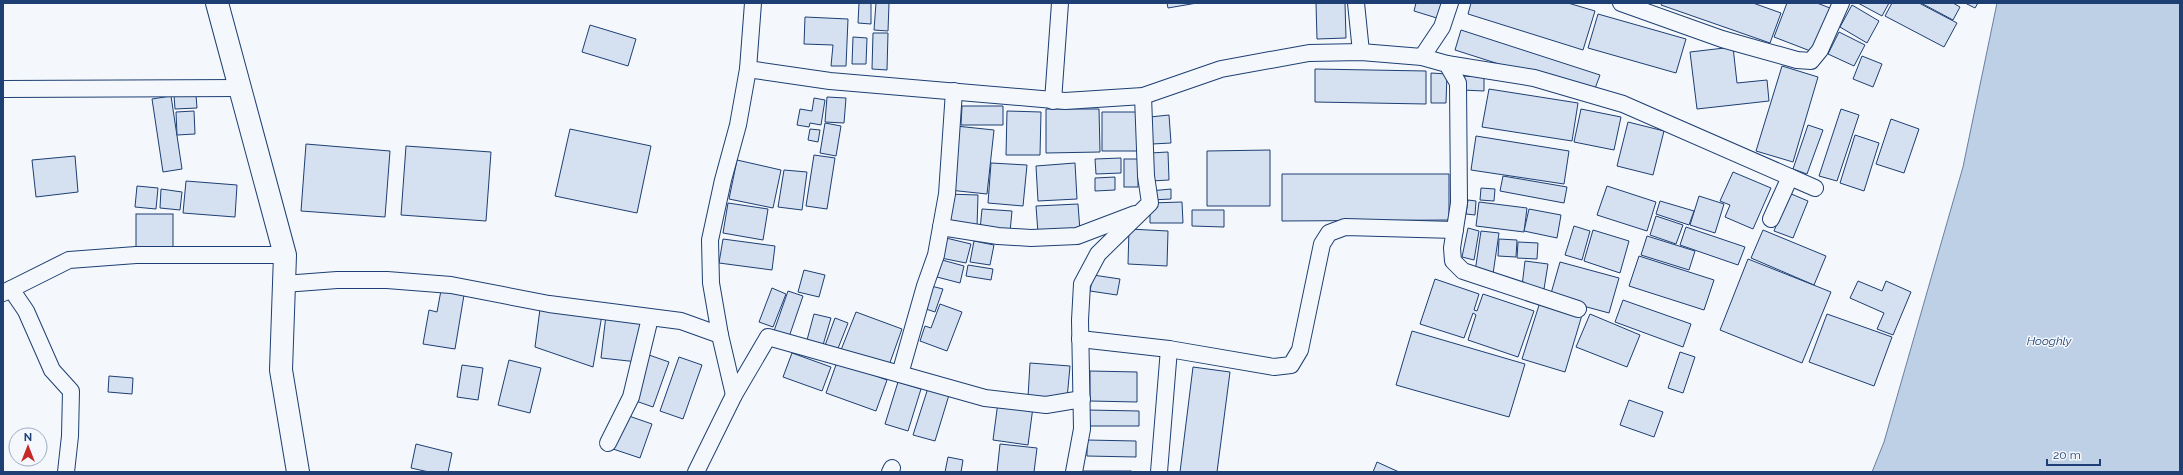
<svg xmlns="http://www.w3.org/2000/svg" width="2183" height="475" font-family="Raleway,sans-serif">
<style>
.water{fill:#bed0e5;stroke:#687fa3}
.building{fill:#d5e0f0;stroke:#1d3f73}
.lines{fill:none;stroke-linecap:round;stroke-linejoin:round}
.street-casing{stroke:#1d3f73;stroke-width:18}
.secondary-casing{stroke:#1d3f73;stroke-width:24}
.street{stroke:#f4f7fb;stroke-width:16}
.secondary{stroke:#f4f7fb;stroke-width:22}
.labels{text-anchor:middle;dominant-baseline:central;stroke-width:3;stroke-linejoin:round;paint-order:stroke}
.water-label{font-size:12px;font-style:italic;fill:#1d3f73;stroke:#f4f7fb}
</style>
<rect width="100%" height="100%" fill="#f4f7fb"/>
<path class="water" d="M1997,3h183v469h-308l12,-30 79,-275z"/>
<g class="building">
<path d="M859,3h12v21l-13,-1z"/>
<path d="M876,3h13l-1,28 -14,-1z"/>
<path d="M1167,3h30l-29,5z"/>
<path d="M1316,3h29l1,35 -29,1z"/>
<path d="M1416,3h29l-5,16 -26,-8z"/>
<path d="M1471,3h97l27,8 -12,39 -115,-36z"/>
<path d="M1662,3h91l28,10 -11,30 -109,-38z"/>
<path d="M1787,3h30l13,5 -17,44 -39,-15z"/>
<path d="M1858,3h31l-7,13z"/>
<path d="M1892,3h27l38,20 -13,24 -59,-31z"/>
<path d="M1921,3h32l7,4 -7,13z"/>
<path d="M1965,3h13l-3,5z"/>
<path d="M1852,5l27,16 -12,22 -27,-16z"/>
<path d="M1598,14l88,25 -10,34 -88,-25z"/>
<path d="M805,17l43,2 -2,47h-15l2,-21 -29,-1z"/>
<path d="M590,25l46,14 -8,27 -46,-14z"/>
<path d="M1461,30l139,45 -7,19 -138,-44z"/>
<path d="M1839,32l26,13 -11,21 -26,-12z"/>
<path d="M873,33h15l-1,37 -15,-1z"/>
<path d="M853,37l14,1 -1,26h-14z"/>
<path d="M1733,47l4,36 30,-3 2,21 -72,8 -7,-57z"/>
<path d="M1862,56l20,8 -9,23 -20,-8z"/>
<path d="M1782,66l36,11 -25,85 -37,-11z"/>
<path d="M1315,69l111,2v33l-111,-2z"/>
<path d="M1431,73l16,1 -1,29h-15z"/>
<path d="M1462,76l22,1v14l-22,-1z"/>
<path d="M1489,89l89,14 -6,38 -90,-14z"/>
<path d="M174,95h22l1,13 -22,1z"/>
<path d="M171,96l11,73 -19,3 -11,-73z"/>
<path d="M827,97l19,1 -2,25 -19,-1z"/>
<path d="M814,98l11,2 -4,25 -11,-2 -1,4 -12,-2 3,-16 12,2z"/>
<path d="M962,106h41v19h-42z"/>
<path d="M1046,109h53l1,43 -54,1z"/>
<path d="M1581,109l40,8 -7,33 -40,-8z"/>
<path d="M1841,109l18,6 -22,66 -18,-5z"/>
<path d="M194,111l1,23 -18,1 -1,-23z"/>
<path d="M1007,111l34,1 -1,43h-34z"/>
<path d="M1102,112h36l1,39h-37z"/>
<path d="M1169,115l2,28 -19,1 -2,-27z"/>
<path d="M1891,119l28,10 -15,44 -28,-9z"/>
<path d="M1628,122l36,9 -11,44 -36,-9z"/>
<path d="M825,123l16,3 -5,30 -16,-3z"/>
<path d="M1808,125l15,5 -16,44 -14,-5z"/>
<path d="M956,126l38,4 -7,64 -38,-4z"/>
<path d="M570,129l81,17 -14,67 -82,-17z"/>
<path d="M810,129l10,1 -2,12 -10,-2z"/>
<path d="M1855,135l24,8 -15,48 -24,-8z"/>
<path d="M1476,136l93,15 -5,33 -93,-14z"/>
<path d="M306,144l84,7 -5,66 -84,-6z"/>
<path d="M406,146l85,6 -5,69 -85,-6z"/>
<path d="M1270,150v56h-63v-55z"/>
<path d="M1168,152l1,28 -18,1 -1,-28z"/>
<path d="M814,155l21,3 -8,51 -21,-3z"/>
<path d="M75,156l3,36 -42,5 -4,-37z"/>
<path d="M1121,158v15l-25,1 -1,-15z"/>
<rect x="1124" y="159" width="14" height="28"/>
<path d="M737,160l44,10 -8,38 -44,-9z"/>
<path d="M991,163l36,2 -4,41 -35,-3z"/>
<path d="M1075,163l2,36 -39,2 -2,-35z"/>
<path d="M784,170l23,2 -5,38 -24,-3z"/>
<path d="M1733,172l38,16 -18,41 -28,-12 5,-12 -10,-4z"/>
<path d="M1282,174h167v46l-167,1z"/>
<path d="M1503,176l64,11 -3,16 -64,-12z"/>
<path d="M1115,177v13l-20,1v-13z"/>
<path d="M186,181l51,4 -2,32 -52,-4z"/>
<path d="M137,186l21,2 -2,21 -21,-2z"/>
<path d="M1607,186l49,16 -9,29 -50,-16z"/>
<path d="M1481,188l14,1 -1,12 -14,-1z"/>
<path d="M161,189l21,3 -2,18 -20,-2z"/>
<path d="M1171,189v10l-20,1 -1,-9z"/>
<path d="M1789,193l19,8 -15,37 -19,-7z"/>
<path d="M947,194l31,1 -1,32 -31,-1z"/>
<path d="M1699,196l25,8 -9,29 -25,-8z"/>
<path d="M1468,200l8,1 -1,14 -9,-1z"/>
<path d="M1660,201l34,10 -5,14 -33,-11z"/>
<path d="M1182,202l1,21h-33v-20z"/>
<path d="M1479,202l48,6 -3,24 -48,-6z"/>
<path d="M728,203l40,6 -5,31 -40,-7z"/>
<path d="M1078,204l2,27 -42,2 -2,-27z"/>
<path d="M982,209l30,2 -2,21 -30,-2z"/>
<path d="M1529,209l32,6 -4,23 -33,-7z"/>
<path d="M1192,210h32v17l-32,-1z"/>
<rect x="136" y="214" width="37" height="34"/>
<path d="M1656,216l27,9 -7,19 -26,-9z"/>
<path d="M1574,226l16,5 -8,29 -17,-5z"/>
<path d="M1686,227l59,20 -7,18 -58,-20z"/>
<path d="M1468,228l11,3 -5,29 -12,-3z"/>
<path d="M1129,229l39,2 -1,35 -39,-2z"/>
<path d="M1593,230l36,11 -9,32 -36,-12z"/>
<path d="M1763,230l63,26 -12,29 -63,-27z"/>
<path d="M1481,231l18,2 -6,41 -18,-2z"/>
<path d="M1647,236l48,15 -6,19 -48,-15z"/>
<path d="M946,238l25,6 -5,19 -25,-5z"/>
<path d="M723,239l52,7 -3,24 -53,-7z"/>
<path d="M1499,239l18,1 -1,17 -18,-1z"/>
<path d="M974,241l20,4 -4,20 -20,-3z"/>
<path d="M1518,242l20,1 -1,16 -20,-1z"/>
<path d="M1639,256l75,24 -10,30 -75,-24z"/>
<path d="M1748,259l83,33 -29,71 -82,-33z"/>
<path d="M942,260l22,6 -4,17 -23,-6z"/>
<path d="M1525,261l23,3 -4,25 -22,-3z"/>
<path d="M1560,262l59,16 -10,35 -59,-16z"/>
<path d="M968,265l25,4 -2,11 -25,-4z"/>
<path d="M804,270l21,5 -6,22 -21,-5z"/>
<path d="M1093,275l27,4 -3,16 -27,-4z"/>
<path d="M1435,279l44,15 -5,16 3,1 6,-17 51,17 -16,46 -50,-17 8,-25 -3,-2 -9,25 -44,-14z"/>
<path d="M1858,281l24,10 4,-10 25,11 -18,43 -16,-6 7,-16 -34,-15z"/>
<path d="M442,285l23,4 -10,60 -32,-5 6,-34 8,2z"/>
<path d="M931,286l12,3 -8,23 -12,-4z"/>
<path d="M772,288l14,6 -13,33 -14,-5z"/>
<path d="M788,291l15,5 -14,41 -15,-6z"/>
<path d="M1623,300l68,24 -8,23 -68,-25z"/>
<path d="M1540,302l42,13 -17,57 -43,-13z"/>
<path d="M940,304l22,8 -15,39 -27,-10 5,-15 6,2z"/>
<path d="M540,309l62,6 -9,52 -58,-20z"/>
<path d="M856,312l46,17 -14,39 -47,-18z"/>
<path d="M814,314l17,4 -8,27 -16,-5z"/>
<path d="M1590,314l50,21 -13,32 -51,-20z"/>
<path d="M1827,314l65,23 -18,49 -65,-24z"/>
<path d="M606,315l37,3 -5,44 -37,-4z"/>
<path d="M835,318l13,5 -13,33 -12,-5z"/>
<path d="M1412,331l113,33 -16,53 -113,-32z"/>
<path d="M1680,352l15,5 -12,36 -15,-5z"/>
<path d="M792,353l39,14 -9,24 -39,-14z"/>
<path d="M649,355l20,7 -16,45 -20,-7z"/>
<path d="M679,357l23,8 -19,54 -23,-8z"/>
<path d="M509,360l32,8 -11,45 -32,-8z"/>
<path d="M837,362l50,18 -11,31 -50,-18z"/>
<path d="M1030,363l40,3 -3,33 -39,-2z"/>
<path d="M462,365l21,3 -5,32 -21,-3z"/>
<path d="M1193,367l37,5 -13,100h-37z"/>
<path d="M1090,371l47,1v30l-47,-1z"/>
<path d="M109,376l24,2 -1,16 -24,-2z"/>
<path d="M898,382l23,7 -13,42 -23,-7z"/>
<path d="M928,388l21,7 -14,46 -22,-6z"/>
<path d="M1629,400l34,12 -9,25 -34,-12z"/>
<path d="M998,402l35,5 -5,38 -35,-5z"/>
<path d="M1088,410l51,1v15h-51z"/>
<path d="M626,415l26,9 -12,34 -27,-9z"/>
<path d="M1087,440l49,1v16l-49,-1z"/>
<path d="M416,444l36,9 -4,19h-19l-18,-4z"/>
<path d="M1000,444l37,4 -3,24h-37z"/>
<path d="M948,457l15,3 -2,12h-16z"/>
<path d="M1377,462l22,10h-26z"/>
<rect x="1083" y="471" width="48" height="1"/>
</g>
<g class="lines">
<defs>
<g id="street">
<path d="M1356,3l5,49"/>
<path d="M1621,3l101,36 75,21 14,1 9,-11 21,-47"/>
<path d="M1422,57l20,-30 8,-24"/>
<path d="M1447,64l87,14 89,26 192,84"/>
<path d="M748,69l82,12 235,20 78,-5 78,-27 88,-16 52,-1 61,5 25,7 11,19 1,120 -7,45 1,13 10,10 115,38"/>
<path d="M3,89l237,-1"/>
<path d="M1053,101l7,-98"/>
<path d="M1771,219l19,-42"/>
<path d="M941,227l57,9 33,2 46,-2 58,-22"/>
<path d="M284,284l53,-4h50l64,5 98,19 132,17 39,14"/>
<path d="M11,289l15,22 26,59 19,21 -1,45 -4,36"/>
<path d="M3,293l66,-33 67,-5h149"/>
<path d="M1080,339l89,10 105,18 17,-2 9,-15 22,-106 7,-11 16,-6 110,3"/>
<path d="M900,374l25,-88 11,-31 11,-61 7,-103"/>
<path d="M734,395l-14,-60 -9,-52 -1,-43 13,-60 15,-55 10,-56 5,-66"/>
<path d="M608,443l23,-46 19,-79"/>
<path d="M696,472l38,-77 34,-58 217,61 61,7 36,-6"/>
<path d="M890,472l2,-4"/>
<path d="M1074,472l8,-43 -2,-109 2,-36 16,-30 52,-51 -4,-27 -3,-80"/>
<path d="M1159,472l10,-123"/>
</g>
<path id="secondary" d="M217,3l68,252 -4,115 17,102"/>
</defs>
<use href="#street" class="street-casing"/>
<use href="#secondary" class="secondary-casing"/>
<use href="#street" class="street"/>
<use href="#secondary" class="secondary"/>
</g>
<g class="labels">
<g class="water-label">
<text x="2049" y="341">Hooghly</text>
</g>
</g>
<rect width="2183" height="475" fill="none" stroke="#1d3f73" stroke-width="8"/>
<g transform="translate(28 447)"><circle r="19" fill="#f4f7fb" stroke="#9eadc5"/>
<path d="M0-3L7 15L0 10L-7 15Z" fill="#c62828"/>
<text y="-6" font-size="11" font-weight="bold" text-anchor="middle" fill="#1d3f73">N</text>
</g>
<path d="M2047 459v6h53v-6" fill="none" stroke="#1d3f73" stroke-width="2"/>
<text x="2053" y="459" font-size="12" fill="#1d3f73" stroke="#f4f7fb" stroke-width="3" paint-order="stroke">20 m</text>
</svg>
